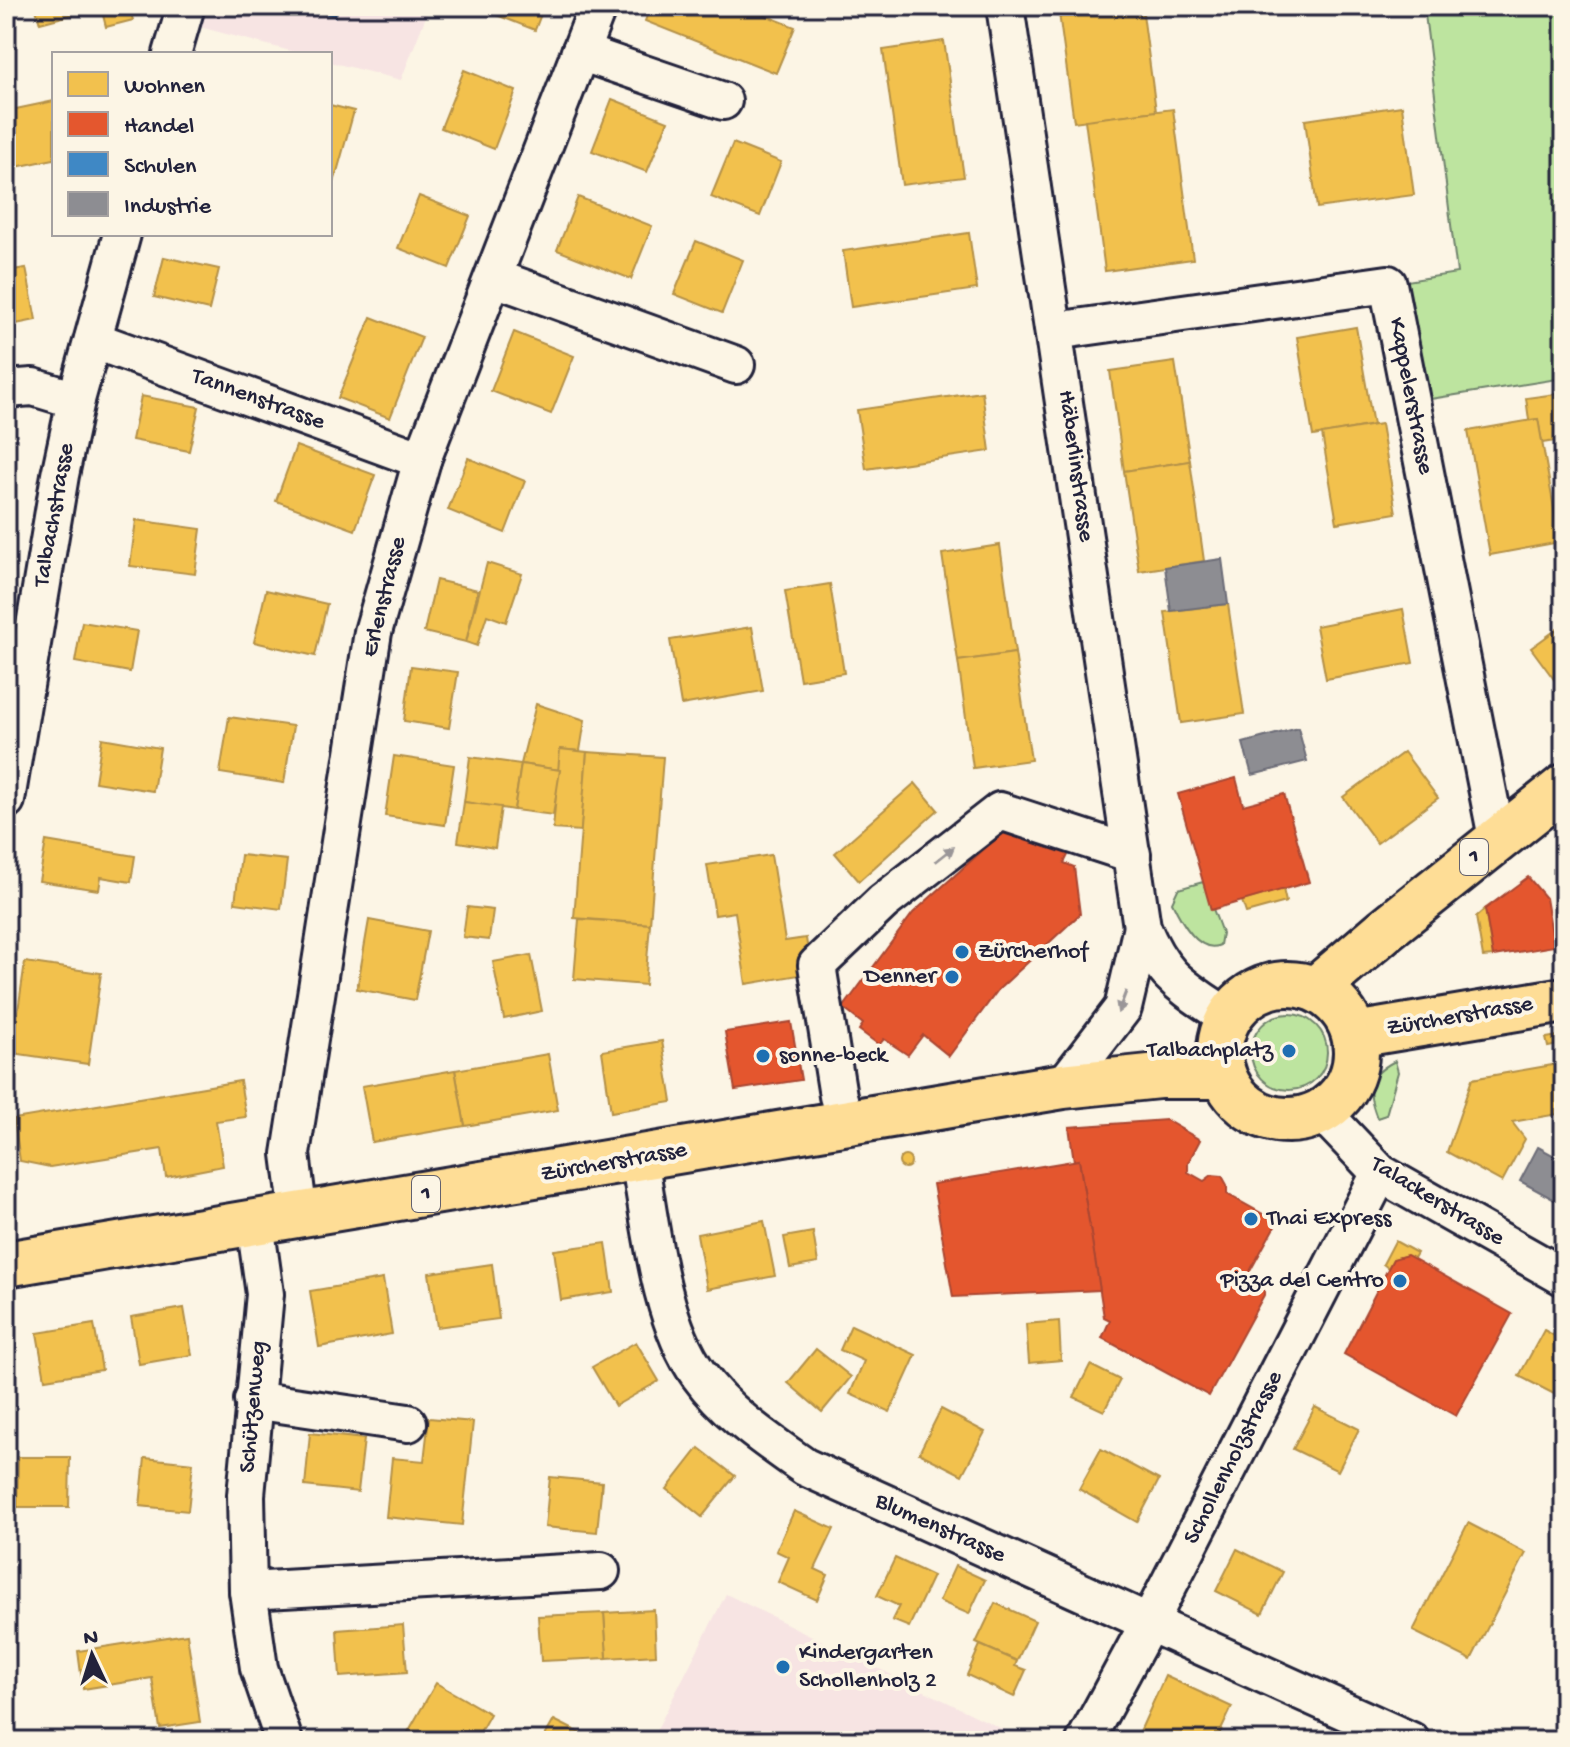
<svg xmlns="http://www.w3.org/2000/svg" width="1570" height="1747" font-family="'Gochi Hand',sans-serif">
<style>
.built{fill:#f7e4e3}
.green{fill:#bde49f;stroke:#70836d;stroke-width:2}
.homes{fill:#f2c14e;stroke:#b49148;stroke-width:2}
.shops{fill:#e4572e;stroke:#aa4732;stroke-width:2}
.schools{fill:#3f88c5;stroke:#36699c;stroke-width:2}
.industry{fill:#8d8d92;stroke:#6d6d78;stroke-width:2}
.lines{fill:none;stroke-linecap:round;stroke-linejoin:round}
.minor-casing{stroke:#22223b;stroke-width:42}
.major-casing{stroke:#22223b;stroke-width:50}
.minor{stroke:#fcf5e5;stroke-width:36}
.major{stroke:#fedd96;stroke-width:44}
.oneway{fill:#9a9698}
.poi-dot{fill:#1f6fb2;stroke:#fcf5e5;stroke-width:3}
.labels{text-anchor:middle;dominant-baseline:central;stroke-width:8;stroke-linejoin:round;paint-order:stroke}
.shield{fill:#fcf5e5;stroke:#63616e;stroke-width:2}
.shield-label{font-size:22px;font-weight:bold;fill:#22223b}
.street-label{font-size:24px;fill:#22223b;stroke:#fcf5e5}
.poi-label{font-size:24px;fill:#22223b;stroke:#fcf5e5;text-anchor:start}
</style>
<rect width="100%" height="100%" fill="#fcf5e5"/>
<filter id="ink" filterUnits="userSpaceOnUse"><feTurbulence type="fractalNoise" baseFrequency=".0125" numOctaves="2"/><feDisplacementMap in="SourceGraphic" scale="16" xChannelSelector="R" yChannelSelector="G"/><feConvolveMatrix kernelMatrix="1 2 1 2 8 2 1 2 1" color-interpolation-filters="sRGB"/></filter>
<g filter="url(#ink)">
<g class="built">
<path d="M186,6h244l-29,74 -71,-18v-8h-28l-121,-32z"/>
<path d="M726,1594l301,147h-376z"/>
</g>
<g class="green">
<path d="M1424,6h140v372l-153,24 -23,-118 69,-11z"/>
<path d="M1203,882l19,51 -2,12c-22,10 -40,-26 -48,-43l6,-13z"/>
<circle cx="1289" cy="1052" r="38"/>
<path d="M1395,1061l3,11 -12,43 -9,3c-11,-28 -11,-42 18,-57z"/>
</g>
<g class="homes">
<path d="M35,6h94l4,14 -27,7 -5,-20 -61,16z"/>
<path d="M488,6h56l-9,24 -49,-19z"/>
<path d="M651,6h91l53,21 -19,46 -131,-52z"/>
<path d="M1058,6h84l14,105 -82,11z"/>
<path d="M944,41l20,136 -62,8 -19,-135z"/>
<path d="M464,70l52,21 -22,58 -53,-21z"/>
<path d="M612,99l56,22 -21,51 -55,-21z"/>
<path d="M54,101v58l-43,9 -5,-24v-33z"/>
<path d="M330,105l24,6 -22,79h-2z"/>
<path d="M1402,106l12,89 -97,13 -12,-88z"/>
<path d="M1173,109l20,150 -88,12 -20,-151z"/>
<path d="M733,143l48,19 -21,54 -49,-19z"/>
<path d="M419,196l51,20 -21,52 -51,-20z"/>
<path d="M578,197l74,29 -21,53 -74,-29z"/>
<path d="M969,233l8,56 -126,18 -8,-56z"/>
<path d="M696,241l47,19 -21,53 -48,-19z"/>
<path d="M164,257l55,12 -10,41 -55,-13z"/>
<path d="M26,268l10,52 -30,6v-55z"/>
<path d="M371,317l51,20 -32,81 -52,-20z"/>
<path d="M1356,327l17,98 -60,11 -16,-99z"/>
<path d="M514,332l60,24 -23,58 -60,-23z"/>
<path d="M1175,362l15,99 -66,10 -14,-100z"/>
<path d="M982,392l8,59 -124,18 -9,-59z"/>
<path d="M1564,393v51l-3,-4 -19,3 -4,-24 -9,1 -3,-22z"/>
<path d="M141,396l58,11 -10,44 -57,-11z"/>
<path d="M1538,419l22,123 -70,13 -22,-124z"/>
<path d="M1381,424l15,89 -59,10 -15,-89z"/>
<path d="M296,446l79,29 -20,55 -79,-29z"/>
<path d="M468,458l57,23 -20,52 -57,-23z"/>
<path d="M1190,461l14,100 -65,10 -15,-100z"/>
<path d="M136,520l65,9 -6,45 -65,-8z"/>
<path d="M1000,545l15,108 -57,8 -16,-107z"/>
<path d="M487,563l35,11 -16,48 -19,-7 -10,31 -11,-4z"/>
<path d="M436,580l42,10 -12,52 -42,-10z"/>
<path d="M830,584l14,89 -44,7 -15,-89z"/>
<path d="M266,590l61,14 -12,52 -61,-14z"/>
<path d="M1228,604l16,110 -63,9 -16,-111z"/>
<path d="M1403,609l10,54 -87,16 -10,-53z"/>
<path d="M82,622l55,9 -7,41 -55,-10z"/>
<path d="M1564,624v69l-33,-45z"/>
<path d="M752,627l11,64 -82,14 -11,-65z"/>
<path d="M1015,653l16,107 -58,8 -15,-107z"/>
<path d="M411,666l47,6 -9,56 -45,-7z"/>
<path d="M536,704l49,16 -5,31 -20,-2v21l-39,-6z"/>
<path d="M229,717l64,9 -9,57 -64,-10z"/>
<path d="M102,738l58,10 -7,43 -58,-9z"/>
<path d="M560,749l27,3 -6,79 -28,-2z"/>
<path d="M587,752l76,5 -13,167 -76,-6z"/>
<path d="M1404,752l34,46 -61,45 -34,-46z"/>
<path d="M394,756l60,9 -9,60 -60,-9z"/>
<path d="M470,757l51,7 -7,46 -50,-8z"/>
<path d="M521,764l39,6 -7,45 -39,-5z"/>
<path d="M915,783l23,27 -79,71 -24,-28z"/>
<path d="M464,802l37,5 -6,41 -37,-6z"/>
<path d="M46,841l89,15 -4,26 -30,-5 -2,13 -60,-9z"/>
<path d="M241,855l46,5 -6,49 -46,-6z"/>
<path d="M771,855l14,86 21,-3 5,35 -65,11 -11,-72 -20,3 -8,-50z"/>
<path d="M1283,889l3,13 -40,11 -4,-12z"/>
<path d="M467,907l26,3 -4,30 -26,-3z"/>
<path d="M1485,909l8,47 -10,1 -7,-40z"/>
<path d="M579,919l71,5 -5,61 -71,-6z"/>
<path d="M369,920l59,11 -13,69 -58,-11z"/>
<path d="M531,955l11,56 -38,8 -11,-57z"/>
<path d="M25,962l76,11 -13,91 -76,-11z"/>
<path d="M1564,1035v9l-16,3 -2,-9z"/>
<path d="M662,1041l10,61 -61,10 -9,-61z"/>
<path d="M548,1054l10,56 -93,16 -10,-56z"/>
<path d="M1564,1063v50l-52,9 13,17 -23,43 -55,-30 25,-73z"/>
<path d="M455,1070l10,56 -93,16 -10,-56z"/>
<path d="M240,1081l6,36 -30,4 7,45 -57,11 -4,-28 -112,18 -30,-6 -6,-42z"/>
<circle cx="905" cy="1162" r="6"/>
<path d="M764,1221l11,55 -68,13 -10,-55z"/>
<path d="M813,1232l5,31 -28,5 -6,-31z"/>
<path d="M1395,1241l22,12 -3,5 -7,-3 -14,4 -5,9 -5,-4z"/>
<path d="M606,1243l7,49 -52,8 -7,-50z"/>
<path d="M492,1264l7,55 -62,8 -8,-54z"/>
<path d="M383,1279l9,55 -73,13 -9,-56z"/>
<path d="M184,1308l8,47 -53,9 -8,-47z"/>
<path d="M1059,1321l2,39 -32,3 -3,-39z"/>
<path d="M94,1324l8,46 -57,9 -8,-46z"/>
<path d="M851,1325l65,30 -26,57 -40,-18 14,-33 -24,-11z"/>
<path d="M1544,1330l20,11v58l-45,-23z"/>
<path d="M636,1342l23,39 -44,25 -23,-39z"/>
<path d="M816,1349l35,28 -29,35 -34,-29z"/>
<path d="M1090,1365l30,15 -16,31 -30,-14z"/>
<path d="M1315,1407l44,22 -21,42 -45,-22z"/>
<path d="M941,1409l44,23 -23,43 -43,-22z"/>
<path d="M429,1418l44,4 -11,103 -76,-8 6,-59 32,3z"/>
<path d="M310,1433l54,6 -6,53 -53,-6z"/>
<path d="M699,1448l36,28 -33,41 -35,-28z"/>
<path d="M1101,1449l58,31 -22,42 -58,-33z"/>
<path d="M18,1457h52l-1,50h-52z"/>
<path d="M145,1458l48,5 -5,48 -48,-5z"/>
<path d="M550,1477l52,5 -5,50 -52,-5z"/>
<path d="M794,1511l40,18 -19,40 13,6 -11,25 -39,-18 11,-25 -13,-6z"/>
<path d="M1468,1523l58,30 -55,107 -58,-29z"/>
<path d="M1237,1549l46,23 -21,42 -46,-23z"/>
<path d="M895,1558l38,18 -24,51 -17,-7 7,-14 -22,-10z"/>
<path d="M955,1566l30,14 -16,34 -30,-13z"/>
<path d="M995,1603l40,18 -18,40 -41,-18z"/>
<path d="M654,1610l2,45 -49,3 -3,-45z"/>
<path d="M604,1613l3,45 -66,3 -3,-45z"/>
<path d="M403,1625l4,47 -67,5 -3,-47z"/>
<path d="M187,1634l13,88 -40,6 -8,-50 -69,11 -5,-38z"/>
<path d="M980,1645l37,16 -2,5 11,4 -12,27 -47,-22z"/>
<path d="M1165,1676l67,31 -16,34h-72l-7,-3z"/>
<path d="M436,1683l54,31 -15,27h-51l-16,-9z"/>
<path d="M1564,1687v28l-11,-6z"/>
<path d="M554,1720l26,13 -4,8h-34z"/>
</g>
<g class="shops">
<path d="M1236,778l7,27 41,-11 25,88 -98,28 -33,-116z"/>
<path d="M1011,825l62,20 -9,18 10,4 6,47 -82,76 -49,66 -26,-21 -15,20 -24,-16 -5,6 -20,-15 4,-6 -20,-16 70,-95z"/>
<path d="M1528,877l18,21 8,48 -61,10 -8,-47z"/>
<path d="M791,1022l10,58 -66,10 -10,-58z"/>
<path d="M1166,1120l34,20 -12,23v9l16,9 8,-6 10,1 5,9v9l50,28 -28,51 15,8v14l-55,101 -107,-58 8,-18 -6,-3 -25,-157 -5,1 -5,-34z"/>
<path d="M1079,1160l21,130 -147,7 -20,-113z"/>
<path d="M1407,1255l105,59 -56,102 -112,-62 49,-95z"/>
</g>
<g class="schools">
<path d="M296,6h42l-3,10z"/>
<path d="M930,1731l19,10h-24z"/>
</g>
<g class="industry">
<path d="M1222,559l6,45 -57,7 -6,-44z"/>
<path d="M1298,728l9,33 -55,14 -9,-32z"/>
<path d="M1538,1147l26,14v44l-44,-24z"/>
</g>
<g class="lines">
<defs>
<g id="minor">
<path d="M1005,6l137,921c22,53 41,59 86,91"/>
<path d="M580,52l143,49"/>
<path d="M172,54l14,-48"/>
<path d="M495,278l241,87"/>
<path d="M1055,331l333,-47 109,554"/>
<path d="M93,340l329,120"/>
<path d="M6,389l27,-2 43,13"/>
<path d="M6,800l54,-325 16,-75 46,-166"/>
<path d="M1063,1086l60,-78 19,-81"/>
<path d="M1322,1112l58,61 184,104"/>
<path d="M846,1122l-8,-26 -21,-131 66,-63 117,-91 132,43"/>
<path d="M639,1158c12,67 20,162 60,217 28,39 68,65 106,92l606,274"/>
<path d="M299,1216l-8,-62 82,-522 49,-172 176,-454"/>
<path d="M255,1223l10,71 -19,201 2,96 11,77 25,73"/>
<path d="M253,1400l155,23"/>
<path d="M248,1591l353,-20"/>
<path d="M1085,1741l65,-120 230,-448"/>
</g>
<g id="major">
<circle cx="1288" cy="1052" r="68"/>
<path d="M1316,989l70,-60 178,-142"/>
<path d="M1355,1035l209,-35"/>
<path d="M6,1264l1057,-178 96,-10h64"/>
</g>
</defs>
<use href="#minor" class="minor-casing"/>
<use href="#major" class="major-casing"/>
<use href="#minor" class="minor"/>
<use href="#major" class="major"/>
</g>
<defs><path id="oneway-solid" d="M-6-.8H1V-3.2L6.5 0L1 3.2V.8H-6Z" transform="scale(2)"/></defs>
<g class="oneway">
<use href="#oneway-solid" transform="translate(945 854) rotate(-38)"/>
<use href="#oneway-solid" transform="translate(1122 1002) rotate(111)"/>
</g>
</g>
<g class="poi-dot">
<circle cx="962" cy="952" r="8"/>
<circle cx="952" cy="977" r="8"/>
<circle cx="1289" cy="1051" r="8"/>
<circle cx="763" cy="1056" r="8"/>
<circle cx="1251" cy="1219" r="8"/>
<circle cx="1400" cy="1281" r="8"/>
<circle cx="783" cy="1667" r="8"/>
</g>
<g class="labels">
<g class="shield">
<rect x="1460" y="839" width="28" height="36" rx="6"/>
<rect x="412" y="1176" width="28" height="36" rx="6"/>
</g>
<g class="shield-label">
<text x="1474" y="857">1</text>
<text x="426" y="1194">1</text>
</g>
<g class="street-label">
<text transform="translate(1410 396) rotate(79)">Kappelerstrasse</text>
<text transform="translate(258 400) rotate(20)">Tannenstrasse</text>
<text transform="translate(1075 466) rotate(82)">Häberlinstrasse</text>
<text transform="translate(55 515) rotate(-80)">Talbachstrasse</text>
<text transform="translate(385 597) rotate(-76)">Erlenstrasse</text>
<text transform="translate(1460 1017) rotate(-10)">Zürcherstrasse</text>
<text transform="translate(614 1163) rotate(-10)">Zürcherstrasse</text>
<text transform="translate(1437 1202) rotate(31)">Talackerstrasse</text>
<text transform="translate(254 1407) rotate(-85)">Schützenweg</text>
<text transform="translate(1234 1458) rotate(-63)">Schollenholzstrasse</text>
<text transform="translate(940 1529) rotate(24)">Blumenstrasse</text>
</g>
<g class="poi-label">
<text x="978" y="952">Zürcherhof</text>
<text x="936" y="977" text-anchor="end">Denner</text>
<text x="1273" y="1051" text-anchor="end">Talbachplatz</text>
<text x="779" y="1056">sonne-beck</text>
<text x="1267" y="1219">Thai Express</text>
<text x="1384" y="1281" text-anchor="end">Pizza del Centro</text>
<text x="799" y="1653">Kindergarten<tspan x="799" dy="28">Schollenholz 2</tspan></text>
</g>
</g>
<rect width="1570" height="1747" fill="none" stroke="#fcf5e5" stroke-width="32"/>
<rect x="16" y="16" width="1538" height="1715" fill="none" stroke="#22223b" stroke-width="3" filter="url(#ink)"/>
<rect x="52" y="52" width="280" height="184" fill="#fcf5e5" stroke="#a5a1a1" stroke-width="2"/>
<rect x="68" y="72" width="40" height="24" fill="#f2c14e" stroke="#a5a1a1" stroke-width="2"/>
<text x="124" y="92" font-size="24" fill="#22223b">Wohnen</text>
<rect x="68" y="112" width="40" height="24" fill="#e4572e" stroke="#a5a1a1" stroke-width="2"/>
<text x="124" y="132" font-size="24" fill="#22223b">Handel</text>
<rect x="68" y="152" width="40" height="24" fill="#3f88c5" stroke="#a5a1a1" stroke-width="2"/>
<text x="124" y="172" font-size="24" fill="#22223b">Schulen</text>
<rect x="68" y="192" width="40" height="24" fill="#8d8d92" stroke="#a5a1a1" stroke-width="2"/>
<text x="124" y="212" font-size="24" fill="#22223b">Industrie</text>
<g transform="translate(92 1655) rotate(356)" stroke="#fcf5e5" stroke-width="6" paint-order="stroke">
<path d="M0-6L14 30L0 20L-14 30Z" fill="#22223b"/>
<text y="-12" font-size="22" font-weight="bold" text-anchor="middle" fill="#22223b">N</text>
</g>
</svg>
